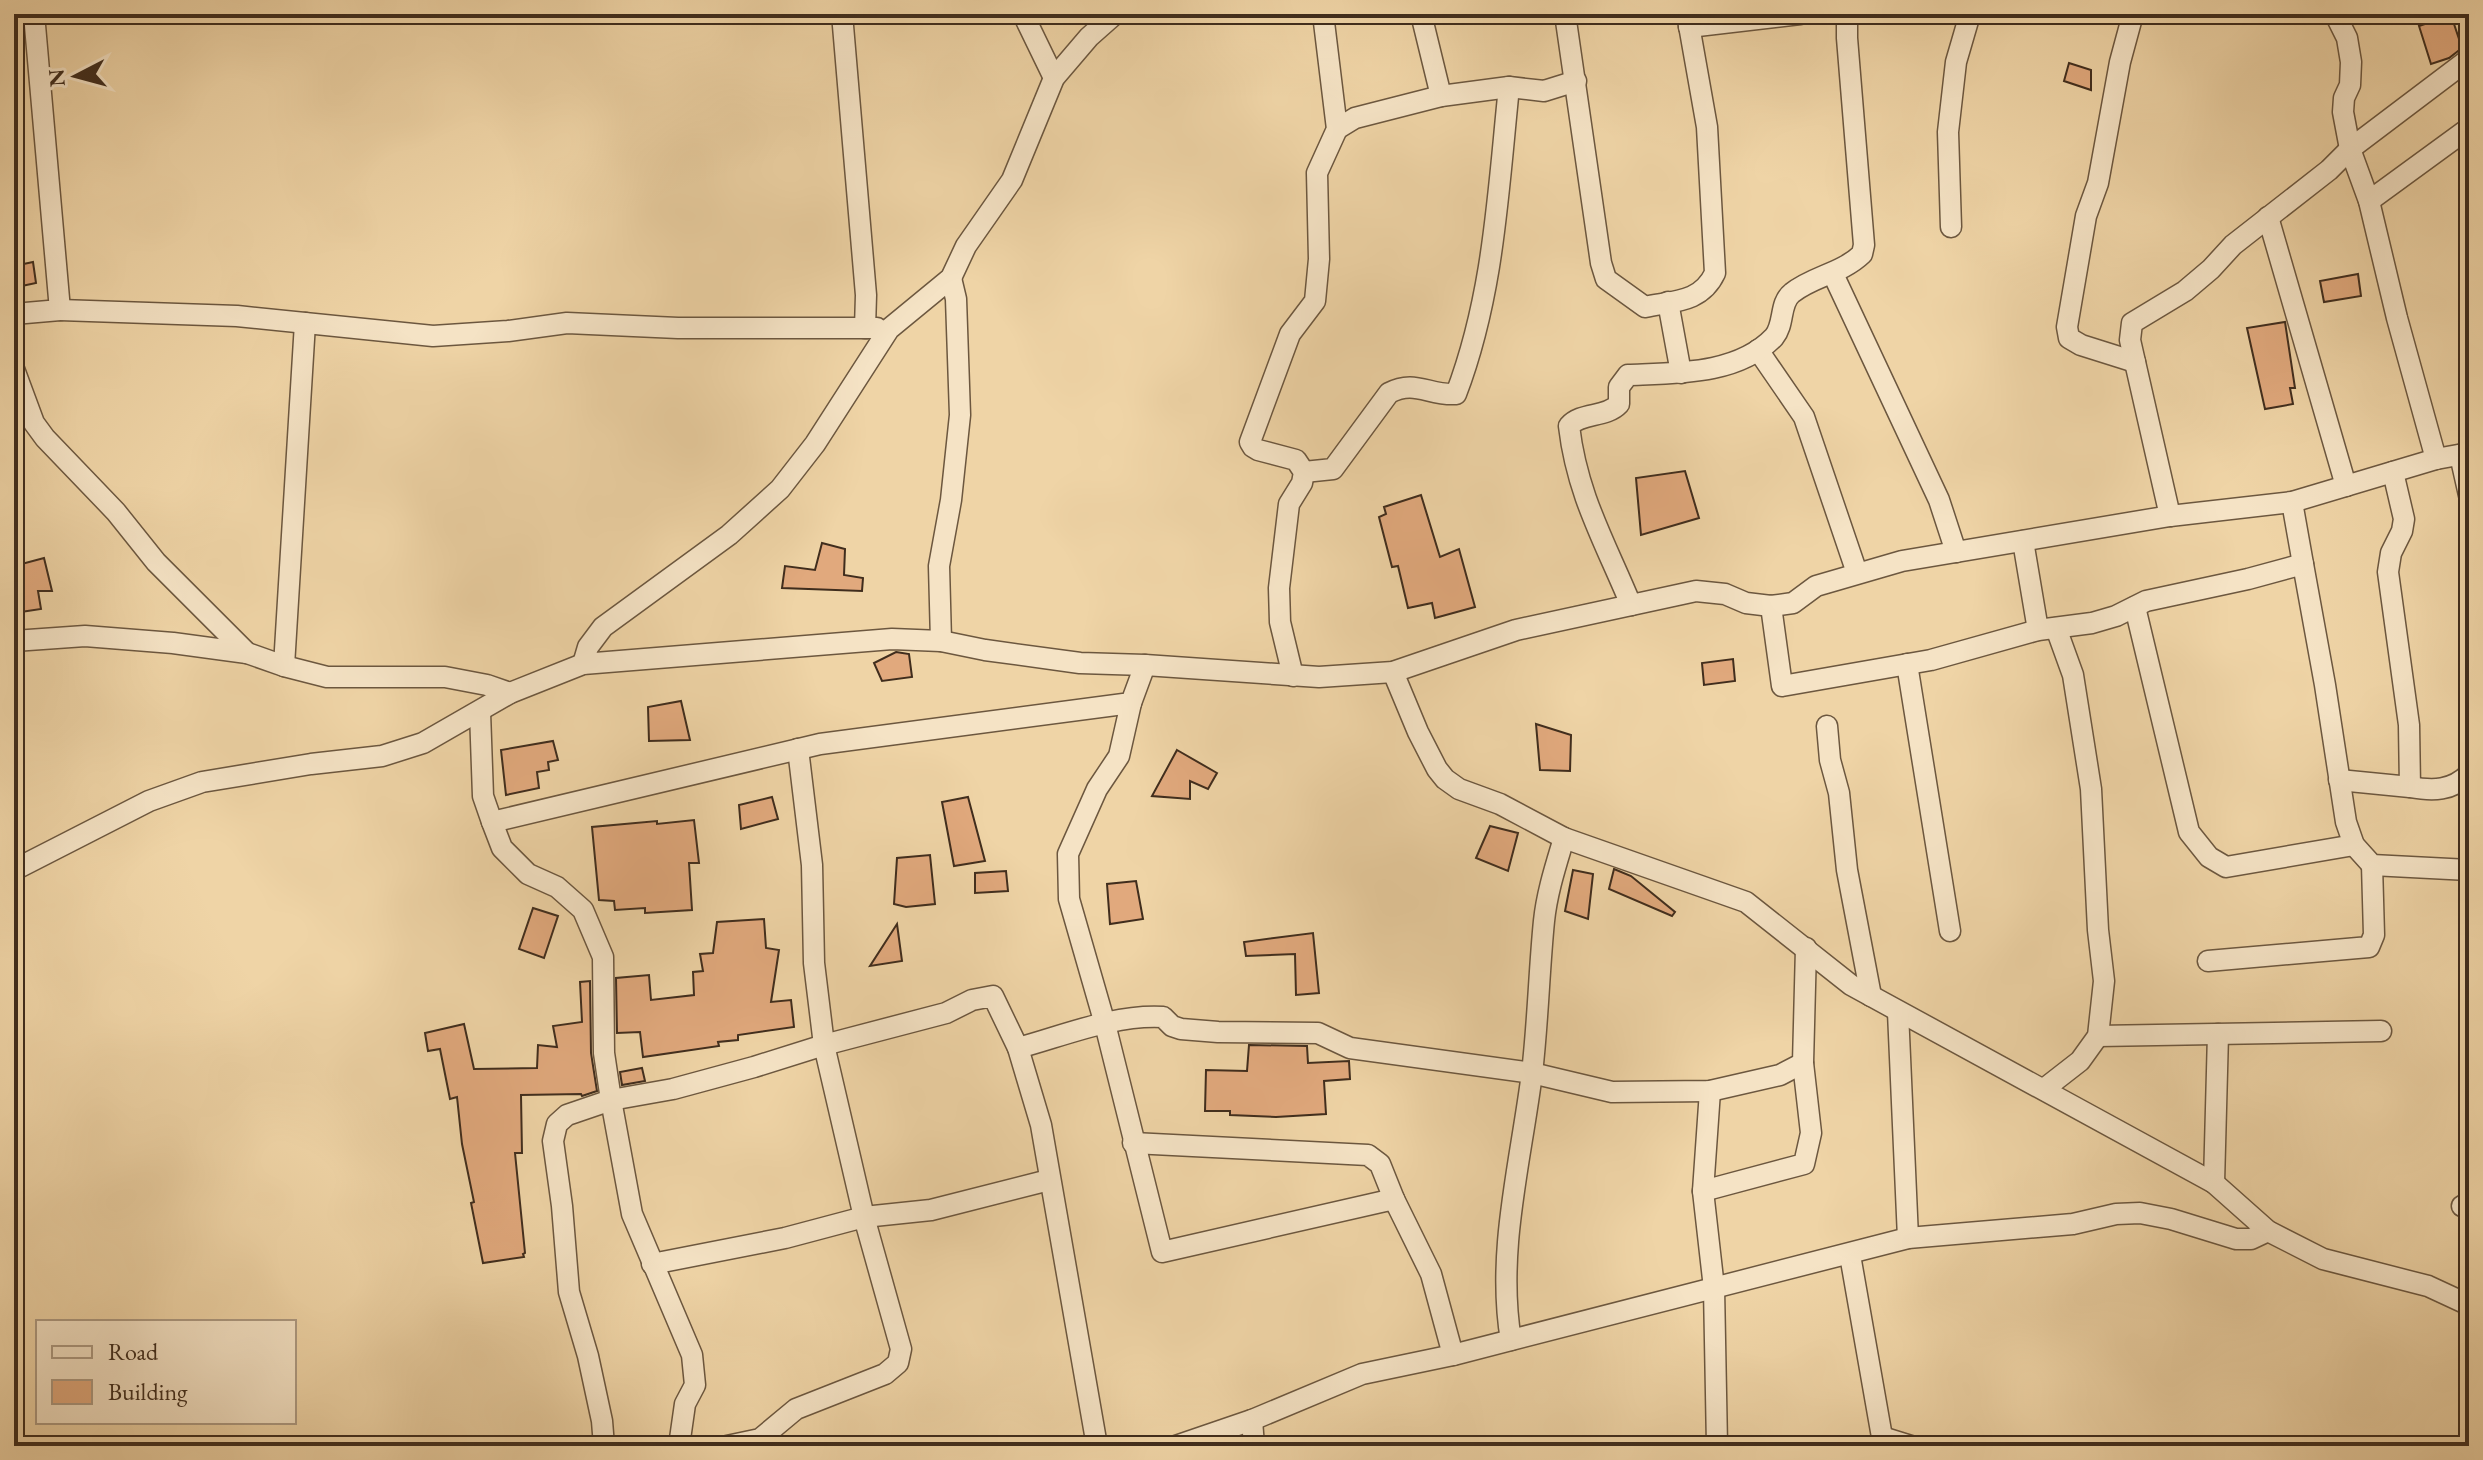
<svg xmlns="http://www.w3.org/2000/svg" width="2483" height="1460" font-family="'EB Garamond',serif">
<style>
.building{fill:#e1a97d;stroke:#402d1d;stroke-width:2}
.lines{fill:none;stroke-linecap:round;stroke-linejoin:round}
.minor-casing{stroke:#6c573f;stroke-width:23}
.minor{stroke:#f5e3c5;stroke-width:20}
</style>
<rect width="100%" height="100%" fill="#efd4a6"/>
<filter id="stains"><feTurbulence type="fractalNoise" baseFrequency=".0025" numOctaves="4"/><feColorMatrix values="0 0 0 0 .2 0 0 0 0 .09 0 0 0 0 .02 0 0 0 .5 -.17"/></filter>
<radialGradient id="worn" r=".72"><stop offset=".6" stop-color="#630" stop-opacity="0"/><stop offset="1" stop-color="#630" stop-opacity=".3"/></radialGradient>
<g class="building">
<path d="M2451,15l11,33 -13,10 -18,6 -12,-38z"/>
<path d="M2069,63l22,7v20l-27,-9z"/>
<path d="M33,262l3,21 -19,4 -3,-21z"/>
<path d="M2358,274l3,22 -37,6 -4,-21z"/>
<path d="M2285,322l10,66h-5l3,16 -28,5 -18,-81z"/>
<path d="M1685,471l14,47 -58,17 -5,-57z"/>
<path d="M1421,495l19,62 19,-8 16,58 -40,11 -3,-15 -24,5 -10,-42 -6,1 -13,-50 7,-3 -2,-7z"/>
<path d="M822,543l23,6 -1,26 19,3 -1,13 -80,-3 3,-22 30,4z"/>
<path d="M44,558l8,33h-14l3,18 -27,4v-47z"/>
<path d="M896,652l13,2 3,23 -30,4 -8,-18z"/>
<path d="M1733,659l2,22 -31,4 -2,-22z"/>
<path d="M681,701l9,39 -41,1 -1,-34z"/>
<path d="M1536,724l35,11 -1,36 -30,-1z"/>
<path d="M553,741l5,19 -10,2 1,8 -12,2 2,16 -33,7 -5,-45z"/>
<path d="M1177,750l40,23 -9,16 -18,-8v18l-38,-3z"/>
<path d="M772,797l6,22 -37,10 -2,-24z"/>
<path d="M968,797l17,64 -31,5 -12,-64z"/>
<path d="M694,820l5,43h-10l3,47 -47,3v-5l-30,2 -1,-9 -15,-1 -7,-73 65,-6v3z"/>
<path d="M1490,826l28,7 -10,38 -32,-13z"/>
<path d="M930,855l5,49 -29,3 -12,-3 3,-46z"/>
<path d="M1614,869l17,7 44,36 -3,4 -63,-27z"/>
<path d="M1573,870l20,4 -5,45 -23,-8z"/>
<path d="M1006,871l2,20 -33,2v-20z"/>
<path d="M1136,881l7,38 -33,5 -3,-40z"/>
<path d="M533,908l25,8 -14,42 -25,-9z"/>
<path d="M764,919l2,29 13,2 -8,52 20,-2 3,27 -56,8v5l-20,2 1,4 -76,11 -3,-25 -23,1 -1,-55 33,-3 2,25 43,-5 -1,-23 10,-1 -3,-17 13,-1 4,-31z"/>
<path d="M897,924l5,37 -32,5z"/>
<path d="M1313,933l6,60 -23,2 -1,-41 -49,2 -2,-14z"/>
<path d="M590,981l1,72 6,38 -15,5 -1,-2 -60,1 1,58h-7l10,100 -2,1 1,3 -41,6 -12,-60 3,-1 -12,-58 -5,-47 -7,2 -10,-50 -12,2 -3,-18 39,-9 10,45 63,-1 1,-23 19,2 -4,-21 29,-4 -2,-40z"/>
<path d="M1249,1045l58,1 1,17 41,-2 1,18 -26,2 2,33 -50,3 -46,-2v-4h-25l1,-41 41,1z"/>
<path d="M642,1068l3,13 -23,4 -2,-13z"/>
</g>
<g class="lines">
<defs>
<g id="minor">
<path d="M842,14l24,281 -1,33h12"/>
<path d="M1023,14l31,64"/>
<path d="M1421,14l20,82"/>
<path d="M1565,14l36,249 5,16 39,28c28,-6 56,-4 70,-34l-8,-146 -20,-113"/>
<path d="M2133,14l-13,48 -22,121 -12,33 -19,111 2,11 12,7 54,17"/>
<path d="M2335,14l12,24 4,24 -1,23 -6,13 -1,14 7,37 19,52 28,117 39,141"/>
<path d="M1689,27l111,-13"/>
<path d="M1337,129l18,-11 86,-22 68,-9 35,4 32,-10"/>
<path d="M2369,201l100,-73"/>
<path d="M2268,217l78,269"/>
<path d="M1951,227l-3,-95 8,-70 14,-48"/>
<path d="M1833,274l106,226 17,52"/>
<path d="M1668,302l13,71"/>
<path d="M60,310l177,6 196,20 75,-5 59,-8 111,5h187"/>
<path d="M14,314l46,-4 -26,-296"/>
<path d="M1758,350l46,67 53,156"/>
<path d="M14,369l20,54 11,15 71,74 40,50 91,91 37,13 43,11h118l42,8 23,8"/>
<path d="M2460,455l9,40"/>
<path d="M1304,472l29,-3 56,-76c26,-14 40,3 67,1 38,-100 42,-202 53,-307"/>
<path d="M2170,516l-40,-176 2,-17 53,-32 26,-22 22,-24 96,-75 21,-21 119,-90"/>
<path d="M2023,541l15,89"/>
<path d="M2303,564l22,121 21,137 8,23 18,20 97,5"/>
<path d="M1631,605c-26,-63 -54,-110 -62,-179 12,-14 37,-8 50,-22v-17l9,-12c48,-2 110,0 146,-38 11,-13 5,-34 18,-44 21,-17 49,-19 70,-39l2,-9 -17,-207v-24"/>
<path d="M1771,606l11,80 149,-26 107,-30 54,-7 24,-7 30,-15 102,-22 55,-15 -11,-62"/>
<path d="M2135,607l54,225 20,25 17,10 128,-22"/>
<path d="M14,641l71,-5 88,7 74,10"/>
<path d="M941,641l-2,-75 12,-66 9,-85 -4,-116 -5,-21"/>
<path d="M583,664l5,-17 15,-20 126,-92 51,-46 35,-45 74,-115 62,-51 15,-32 46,-66 42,-102 35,-41 26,-23"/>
<path d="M1907,664l43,267"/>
<path d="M284,666l21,-343"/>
<path d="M1393,672l25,60 19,37 8,10 14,10 41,15 64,34 182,64 105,83 363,198 54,48 55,28 105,27 41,19"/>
<path d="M1293,676l-13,-54 -1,-34 10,-84 13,-21 2,-11 -8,-12 -38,-10 -5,-3 -3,-5 40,-108 25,-33 4,-42 -2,-86 20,-44 -14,-115"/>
<path d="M1131,703l-12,53 -22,33 -29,65 1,45 36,125 57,228 232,-53 37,75 22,81"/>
<path d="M480,712l3,84 9,26 328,-78 311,-41 14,-38"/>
<path d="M1827,726l3,34 9,33 8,77 24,126"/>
<path d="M2339,780l71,7 -1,-62 -21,-153 3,-19 11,-22 2,-12 -11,-47"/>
<path d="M2410,787c23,4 42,4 59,-13"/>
<path d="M492,822l10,26 26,26 29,13 26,23 20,47 1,96 7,47 -44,15 -10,9 -4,17 9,65 7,86 19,64 14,65 2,25"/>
<path d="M14,870l135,-69 53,-19 109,-18 71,-8 41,-13 87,-50 73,-29 309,-25 49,2 44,9 95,13 65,2 174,12 74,-5 123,-42 180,-39 29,3 21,9 25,3 22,-3 23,-17 86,-25 268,-45 122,-14 144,-43 33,-6"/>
<path d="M2208,961l161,-14 5,-12 -2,-70"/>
<path d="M1898,1012l10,226"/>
<path d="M2098,1036l283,-5"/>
<path d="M1018,1048c45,-12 97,-34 145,-31l9,9 9,3 37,3 100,1 32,15 182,25 80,19 98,-1 70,-16 23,-12 3,-115"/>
<path d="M2044,1089l36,-28 18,-25 6,-55 -6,-51 -7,-141 -18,-114 -17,-47"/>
<path d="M1710,1091l-7,100 11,97 3,158"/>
<path d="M1133,1143l235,12 12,9 14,35"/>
<path d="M2214,1183l4,-149"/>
<path d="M1703,1191l101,-27 7,-31 -8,-70"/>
<path d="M2462,1206h7"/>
<path d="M1850,1255l32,182 5,9"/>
<path d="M652,1264l133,-26 79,-21 67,-7 118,-30"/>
<path d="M1511,1340c-15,-88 10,-179 21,-267 6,-51 7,-102 12,-152 3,-29 12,-56 20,-83"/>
<path d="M1252,1420l2,26"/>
<path d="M1882,1437l29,9"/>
<path d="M679,1446l6,-42 10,-19 -3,-30 -60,-141 -21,-114 62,-11 81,-22 70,-22 122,-32 26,-13 21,-4 25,52 23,77 56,321"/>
<path d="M727,1446l33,-7 36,-30 89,-35 13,-11 3,-14 -37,-132 -40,-172 -10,-82 -2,-98 -14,-116"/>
<path d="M1176,1446l76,-26 110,-46 91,-19 455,-117 165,-14 43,-10 24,-1 31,6 65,20h15l17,-8"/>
</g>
</defs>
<use href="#minor" class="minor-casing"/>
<use href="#minor" class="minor"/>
</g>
<rect width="2483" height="1460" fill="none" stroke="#efd4a6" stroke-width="48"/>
<rect x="16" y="16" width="2451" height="1428" fill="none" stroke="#402d1d" stroke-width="4"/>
<rect x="24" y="24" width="2435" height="1412" fill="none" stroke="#402d1d" stroke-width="2"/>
<rect x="36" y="1320" width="260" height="104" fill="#f5e3c5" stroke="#ad9a82" stroke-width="2"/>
<rect x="52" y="1346" width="40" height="12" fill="#f5e3c5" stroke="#ad9a82" stroke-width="2"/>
<text x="108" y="1360" font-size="24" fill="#402d1d">Road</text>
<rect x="52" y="1380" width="40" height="24" fill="#e1a97d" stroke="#ad9a82" stroke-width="2"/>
<text x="108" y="1400" font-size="24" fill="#402d1d">Building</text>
<g transform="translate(76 76) rotate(264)" stroke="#f5e3c5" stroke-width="6" paint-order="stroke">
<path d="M0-6L14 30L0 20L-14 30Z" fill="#402d1d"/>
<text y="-12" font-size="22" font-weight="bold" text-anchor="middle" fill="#402d1d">N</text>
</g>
<rect width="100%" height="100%" filter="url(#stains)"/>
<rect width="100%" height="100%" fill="url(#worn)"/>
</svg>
